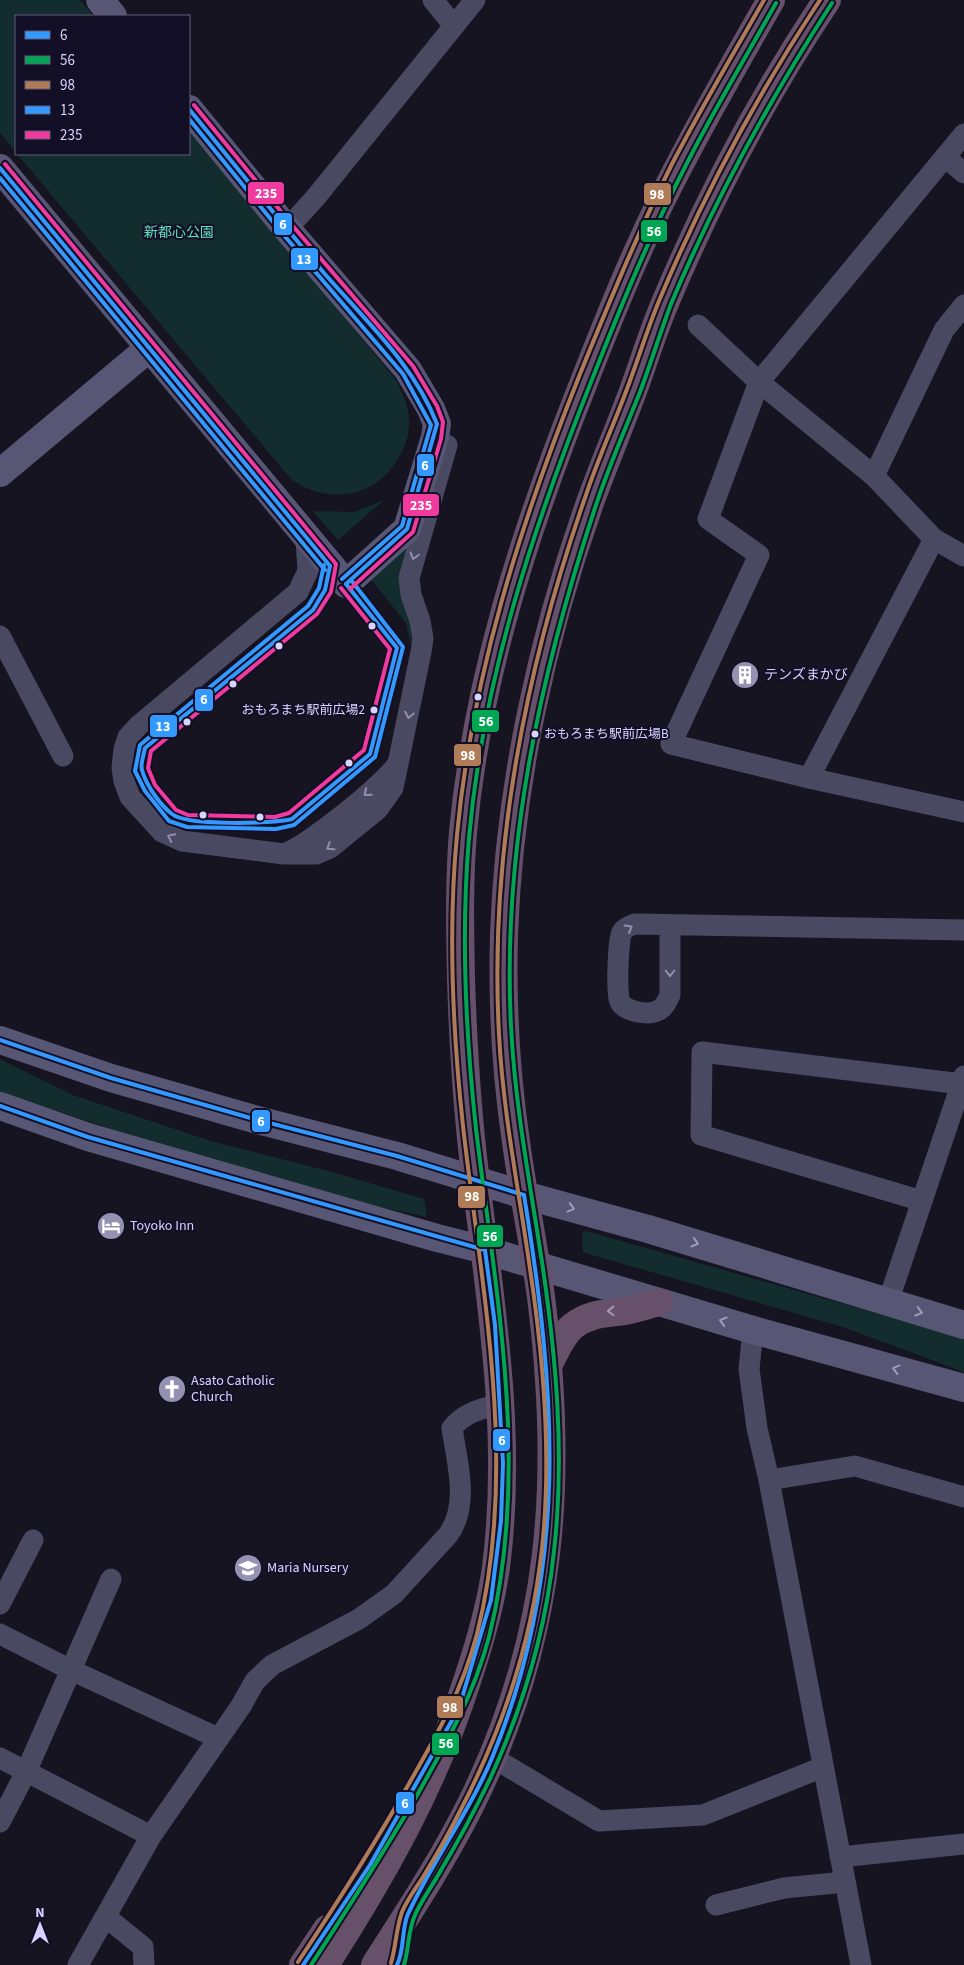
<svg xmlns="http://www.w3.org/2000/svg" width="964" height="1965" font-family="'Source Sans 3','Noto Sans JP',sans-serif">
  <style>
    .green { fill: #132c2d }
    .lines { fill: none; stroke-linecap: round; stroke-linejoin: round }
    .street { stroke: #4a4962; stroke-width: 21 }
    .secondary { stroke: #575674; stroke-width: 28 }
    .highway { stroke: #67516a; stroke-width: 28 }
    .bus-1-casing { stroke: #130f26; stroke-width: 8 }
    .bus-2-casing { stroke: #130f26; stroke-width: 8 }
    .bus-3-casing { stroke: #130f26; stroke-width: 8 }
    .bus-4-casing { stroke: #130f26; stroke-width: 8 }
    .bus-5-casing { stroke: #130f26; stroke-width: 8 }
    .bus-1 { stroke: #39f; stroke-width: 4 }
    .bus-2 { stroke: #00a651; stroke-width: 4 }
    .bus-3 { stroke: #b07c57; stroke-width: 4 }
    .bus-4 { stroke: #39f; stroke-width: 4 }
    .bus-5 { stroke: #f13a9d; stroke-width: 4 }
    .oneway { stroke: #928eb0 }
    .oneway2 { stroke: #9e9bc0 }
    .oneway3 { stroke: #a699bc }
    .bus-dot { fill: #d9d4ff; stroke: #130f26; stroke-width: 2 }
    .labels { text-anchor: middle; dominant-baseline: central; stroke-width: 4; stroke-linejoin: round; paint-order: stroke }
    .bus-label { font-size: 13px; fill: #d9d4ff; stroke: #130f26; text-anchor: end }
    .park-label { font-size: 14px; fill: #5fe0c0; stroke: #130f26 }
    .poi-label { font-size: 14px; fill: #d9d4ff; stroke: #130f26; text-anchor: start }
    .line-badge { stroke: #130f26; stroke-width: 2 }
    .badge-label { font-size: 14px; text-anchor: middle; font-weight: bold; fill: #fff }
  </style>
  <rect width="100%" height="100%" fill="#161421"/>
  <g class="green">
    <polygon points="0,0 80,0 94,16 16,16 16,152 0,133"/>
    <path d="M189 130 396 380C401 391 407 401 408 413 411 428 407 444 399 457 376 499 328 505 291 479L17 154H189Z"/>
    <polygon points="384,500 338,540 313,511 354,512"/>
    <polygon points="408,544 415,643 410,642 406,623 370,578"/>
    <polygon points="0,1059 73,1095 211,1141 332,1172 424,1199 427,1217 375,1206 139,1138 3,1093 0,1092"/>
    <polygon points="586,1231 964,1338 964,1372 843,1327 592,1255 583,1252 582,1232"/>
  </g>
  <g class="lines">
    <g class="street">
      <polyline points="433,0 454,26"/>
      <polyline points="964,134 759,382 708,519 759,555 671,744 809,778 964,812"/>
      <polyline points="945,157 964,173"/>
      <polyline points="287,229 316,197 475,0"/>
      <polyline points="698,325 759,382 874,476 934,539 809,778"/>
      <polyline points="874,476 944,330 964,305"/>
      <polyline points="306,539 308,571 298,592 138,726 128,737 124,749 122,768 124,781 130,797 162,832 182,841 284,854 316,854 330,848 378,809 393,788 421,652 423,638 420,621 411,595 409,578 447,445"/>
      <polyline points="934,539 964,556"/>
      <polyline points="0,636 63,756"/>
      <path d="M286 853C307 846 387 782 398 763"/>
      <path d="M670 925V995C667 1001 665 1007 659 1010 649 1016 626 1012 620 1002 616 994 618 939 622 932 625 927 630 926 635 924L964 930"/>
      <polyline points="922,1201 701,1135 702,1052 962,1084"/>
      <polyline points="888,1302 964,1076"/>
      <polyline points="753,1330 749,1369 757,1428 769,1480 861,1965"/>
      <polyline points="769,1480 855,1466 964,1497"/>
      <polyline points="0,1604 33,1540"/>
      <polyline points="0,1634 71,1670 218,1738"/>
      <polyline points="492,1757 599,1821 703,1815 823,1767"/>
      <polyline points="0,1758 151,1836"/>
      <polyline points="0,1822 26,1772 111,1579"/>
      <polyline points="840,1857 964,1844"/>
      <polyline points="716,1905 784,1888 845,1882"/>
      <polyline points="106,1917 143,1947 144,1965"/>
      <path d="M78 1965 151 1836 241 1706 255 1681 272 1665 359 1619 394 1594 448 1535C470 1505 457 1462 452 1428 465 1412 481 1409 500 1404"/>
    </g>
    <g class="secondary">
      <polyline points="100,0 113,16"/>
      <polyline points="0,168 346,584 407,529 435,437 437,424 431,409 408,370 287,229 189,109"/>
      <polyline points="0,473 148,349"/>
      <polyline points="0,1040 111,1078 254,1119 397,1156 524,1195 648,1229 964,1325"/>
      <polyline points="0,1106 88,1137 437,1238 485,1250 753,1330 964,1388"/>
    </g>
    <g class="highway">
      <path d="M548 1366C555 1353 561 1336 573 1326 590 1313 605 1314 625 1311 636 1309 648 1305 659 1302"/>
      <polyline points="303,1965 327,1929"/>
      <path d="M325 1965C385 1871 434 1785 468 1678 480 1642 491 1605 496 1567 513 1436 491 1305 475 1174 467 1109 463 1043 461 978 460 929 459 880 463 832 477 680 524 534 580 392 610 315 641 237 680 164 709 108 740 54 771 0"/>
      <path d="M375 1965C409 1912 443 1860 471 1804 554 1636 564 1480 541 1297 534 1245 523 1194 516 1142 506 1074 502 1003 504 935 509 787 542 636 592 497 605 462 620 426 633 391 644 361 653 331 665 303 709 198 764 94 827 0"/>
    </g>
    <defs>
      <g id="bus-1">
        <path d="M189 109C234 164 278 219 324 273 365 320 414 365 437 424L407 529 346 584"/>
        <polyline points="0,168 330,566"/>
        <path d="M330 566 325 590 313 610 145 748C144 754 140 764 142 770 146 785 160 805 172 814 186 826 272 824 292 819L370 754 397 648 346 584"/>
        <polyline points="0,1040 111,1078 254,1119 397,1156 524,1195"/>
        <polyline points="0,1106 88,1137 485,1250"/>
        <polyline points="303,1965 370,1865 459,1708 491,1600 501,1521 503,1463 495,1325 485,1250"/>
        <path d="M397 1965C405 1949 401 1930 408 1914 433 1860 469 1813 492 1758 570 1569 556 1392 524 1195"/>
      </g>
      <g id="bus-2">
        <path d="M311 1965C347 1910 382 1855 416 1797 446 1744 473 1697 489 1637 531 1471 496 1296 476 1129 466 1037 461 931 469 838 483 678 534 525 593 377 621 306 650 235 685 167 713 111 746 57 776 3"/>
        <path d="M404 1965C409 1949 408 1930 415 1915 422 1899 433 1885 441 1870 459 1840 475 1810 490 1779 523 1707 546 1629 554 1551 565 1455 556 1356 542 1262 530 1183 515 1106 511 1026 502 850 540 674 595 508 608 468 625 430 640 392 651 363 660 333 671 304 715 199 770 99 832 3"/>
      </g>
      <g id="bus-3">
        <path d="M298 1962C335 1906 370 1852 403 1794 434 1740 461 1695 477 1634 519 1468 482 1293 463 1126 453 1034 448 928 457 835 472 675 521 522 580 374 609 303 638 232 672 164 701 108 733 54 764 0"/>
        <path d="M391 1963C396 1946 396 1929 402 1912 407 1900 416 1888 423 1877 436 1856 448 1835 459 1813 502 1731 532 1641 542 1548 552 1456 544 1361 530 1269 519 1191 503 1113 499 1034 489 852 526 666 586 495 598 459 614 424 627 389 638 360 647 330 659 301 703 196 757 95 820 0"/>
      </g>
      <g id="bus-4">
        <polyline points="189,119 282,233 403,374 431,425 402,526 342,579"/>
        <polyline points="0,178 325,570"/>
        <polyline points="324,565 319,588 308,606 140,745 135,771 145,791 169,821 187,827 276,829 294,825 375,757 403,647 351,580"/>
      </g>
      <g id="bus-5">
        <polyline points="194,105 292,225 413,366 437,406 443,422 441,439 413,532 350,589"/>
        <polyline points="5,164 336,564 331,592 317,614 151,751 148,768 155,785 176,810 188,815 275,817 289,813 364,750 390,649 341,588"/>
      </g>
    </defs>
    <use href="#bus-1" class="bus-1-casing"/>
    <use href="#bus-2" class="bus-2-casing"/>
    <use href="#bus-3" class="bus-3-casing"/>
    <use href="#bus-4" class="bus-4-casing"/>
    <use href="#bus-5" class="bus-5-casing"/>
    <use href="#bus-1" class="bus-1"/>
    <use href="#bus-2" class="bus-2"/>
    <use href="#bus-3" class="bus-3"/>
    <use href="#bus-4" class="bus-4"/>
    <use href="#bus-5" class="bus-5"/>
  </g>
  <defs><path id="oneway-chevron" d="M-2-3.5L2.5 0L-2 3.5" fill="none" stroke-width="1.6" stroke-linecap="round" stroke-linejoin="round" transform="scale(1.25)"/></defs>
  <g class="oneway">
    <use href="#oneway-chevron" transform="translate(414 556) rotate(106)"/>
    <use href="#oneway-chevron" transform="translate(409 715) rotate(101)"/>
    <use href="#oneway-chevron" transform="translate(367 793) rotate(140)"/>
    <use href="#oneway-chevron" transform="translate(171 837) rotate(-154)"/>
    <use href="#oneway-chevron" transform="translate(330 847) rotate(147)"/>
    <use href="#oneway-chevron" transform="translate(629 928) rotate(-30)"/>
    <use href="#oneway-chevron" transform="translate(670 973) rotate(90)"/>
  </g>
  <g class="oneway2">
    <use href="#oneway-chevron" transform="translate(571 1208) rotate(15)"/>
    <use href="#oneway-chevron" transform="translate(695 1243) rotate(17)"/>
    <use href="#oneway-chevron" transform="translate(919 1312) rotate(16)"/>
    <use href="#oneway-chevron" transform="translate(723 1321) rotate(-163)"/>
    <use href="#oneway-chevron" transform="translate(896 1369) rotate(-165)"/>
  </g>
  <use class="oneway3" href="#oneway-chevron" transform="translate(611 1311) rotate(178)"/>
  <defs>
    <symbol id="building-disc" viewBox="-11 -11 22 22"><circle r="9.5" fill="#9591b1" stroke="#130f26"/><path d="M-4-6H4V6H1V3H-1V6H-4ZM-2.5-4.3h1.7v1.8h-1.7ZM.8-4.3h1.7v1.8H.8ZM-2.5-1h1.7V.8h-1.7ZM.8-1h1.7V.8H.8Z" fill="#fff"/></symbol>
    <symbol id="hotel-disc" viewBox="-11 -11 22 22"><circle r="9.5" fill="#9591b1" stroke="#130f26"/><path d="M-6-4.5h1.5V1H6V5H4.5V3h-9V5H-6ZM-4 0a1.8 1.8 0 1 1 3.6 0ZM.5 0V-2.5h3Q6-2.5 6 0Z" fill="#fff"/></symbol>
    <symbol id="church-disc" viewBox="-11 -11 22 22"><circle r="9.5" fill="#9591b1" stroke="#130f26"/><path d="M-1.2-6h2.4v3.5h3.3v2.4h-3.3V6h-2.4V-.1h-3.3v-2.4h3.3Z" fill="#fff"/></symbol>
    <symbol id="school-disc" viewBox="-11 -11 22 22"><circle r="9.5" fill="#9591b1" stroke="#130f26"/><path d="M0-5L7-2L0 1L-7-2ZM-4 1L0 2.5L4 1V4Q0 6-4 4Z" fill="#fff"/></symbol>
  </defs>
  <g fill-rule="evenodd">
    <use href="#building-disc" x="729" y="659" width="32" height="32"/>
    <use href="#hotel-disc" x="95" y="1210" width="32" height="32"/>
    <use href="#church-disc" x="156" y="1373" width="32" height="32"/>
    <use href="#school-disc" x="232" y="1552" width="32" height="32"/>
  </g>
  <g class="bus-dot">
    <circle cx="372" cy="626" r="4.5"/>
    <circle cx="279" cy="646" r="4.5"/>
    <circle cx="233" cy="684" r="4.5"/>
    <circle cx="478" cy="697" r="4.5"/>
    <circle cx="374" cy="710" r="4.5"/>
    <circle cx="187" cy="722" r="4.5"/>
    <circle cx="535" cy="734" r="4.5"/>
    <circle cx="349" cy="763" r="4.5"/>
    <circle cx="203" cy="815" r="4.5"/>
    <circle cx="260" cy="817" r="4.5"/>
  </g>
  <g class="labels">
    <g class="bus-label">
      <text x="365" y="710">おもろまち駅前広場2</text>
      <text x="544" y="734" text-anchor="start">おもろまち駅前広場B</text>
    </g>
    <g class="park-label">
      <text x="179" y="233">新都心公園</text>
    </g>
    <g class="poi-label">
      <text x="764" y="675">テンズまかび</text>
      <text x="130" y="1226">Toyoko Inn</text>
      <text x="191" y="1381">Asato Catholic<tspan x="191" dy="16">Church</tspan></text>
      <text x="267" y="1568">Maria Nursery</text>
    </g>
  </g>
  <g class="line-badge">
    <rect x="247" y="181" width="38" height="24" rx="5" fill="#f13a9d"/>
    <rect x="643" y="182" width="29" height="24" rx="5" fill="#b07c57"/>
    <rect x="273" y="212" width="20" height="24" rx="5" fill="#39f"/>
    <rect x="640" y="219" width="28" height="24" rx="5" fill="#00a651"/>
    <rect x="290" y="247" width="29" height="24" rx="5" fill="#39f"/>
    <rect x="416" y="453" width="19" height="24" rx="5" fill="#39f"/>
    <rect x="402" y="493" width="38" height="24" rx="5" fill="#f13a9d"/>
    <rect x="194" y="688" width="20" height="24" rx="5" fill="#39f"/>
    <rect x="471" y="709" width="29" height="24" rx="5" fill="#00a651"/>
    <rect x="149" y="714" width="29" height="24" rx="5" fill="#39f"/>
    <rect x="453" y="743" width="29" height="24" rx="5" fill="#b07c57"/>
    <rect x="251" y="1109" width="20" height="24" rx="5" fill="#39f"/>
    <rect x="457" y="1185" width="29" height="24" rx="5" fill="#b07c57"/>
    <rect x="476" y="1224" width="28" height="24" rx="5" fill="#00a651"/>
    <rect x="492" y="1428" width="19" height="24" rx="5" fill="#39f"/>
    <rect x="436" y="1695" width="28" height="24" rx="5" fill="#b07c57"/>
    <rect x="431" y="1732" width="29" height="24" rx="5" fill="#00a651"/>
    <rect x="395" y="1791" width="20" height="24" rx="5" fill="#39f"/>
  </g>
  <g class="badge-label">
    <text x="266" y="198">235</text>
    <text x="657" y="199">98</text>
    <text x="283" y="229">6</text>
    <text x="654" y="236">56</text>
    <text x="304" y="264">13</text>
    <text x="425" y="470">6</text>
    <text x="421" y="510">235</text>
    <text x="204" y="704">6</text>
    <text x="486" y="726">56</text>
    <text x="163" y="731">13</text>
    <text x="468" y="760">98</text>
    <text x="261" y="1126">6</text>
    <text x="472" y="1201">98</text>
    <text x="490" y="1241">56</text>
    <text x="502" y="1445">6</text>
    <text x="450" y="1712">98</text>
    <text x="446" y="1748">56</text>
    <text x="405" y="1808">6</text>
  </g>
  <rect x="15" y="15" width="175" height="140" fill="#130f26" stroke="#625e7d"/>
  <rect x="25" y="31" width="25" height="8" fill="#3399ff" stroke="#625e7d"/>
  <text x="60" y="40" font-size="15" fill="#d9d4ff">6</text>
  <rect x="25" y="56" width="25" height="8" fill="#00a651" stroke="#625e7d"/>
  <text x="60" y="65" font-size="15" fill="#d9d4ff">56</text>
  <rect x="25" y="81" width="25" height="8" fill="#b07c57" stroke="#625e7d"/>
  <text x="60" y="90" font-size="15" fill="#d9d4ff">98</text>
  <rect x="25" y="106" width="25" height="8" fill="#3399ff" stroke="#625e7d"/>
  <text x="60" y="115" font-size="15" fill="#d9d4ff">13</text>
  <rect x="25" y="131" width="25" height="8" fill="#f13a9d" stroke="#625e7d"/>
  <text x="60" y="140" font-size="15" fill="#d9d4ff">235</text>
  <g transform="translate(40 1925)" stroke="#130f26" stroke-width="4" paint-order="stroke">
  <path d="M0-4L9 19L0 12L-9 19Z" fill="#d9d4ff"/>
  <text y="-8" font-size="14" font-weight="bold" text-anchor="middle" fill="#d9d4ff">N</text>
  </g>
</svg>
